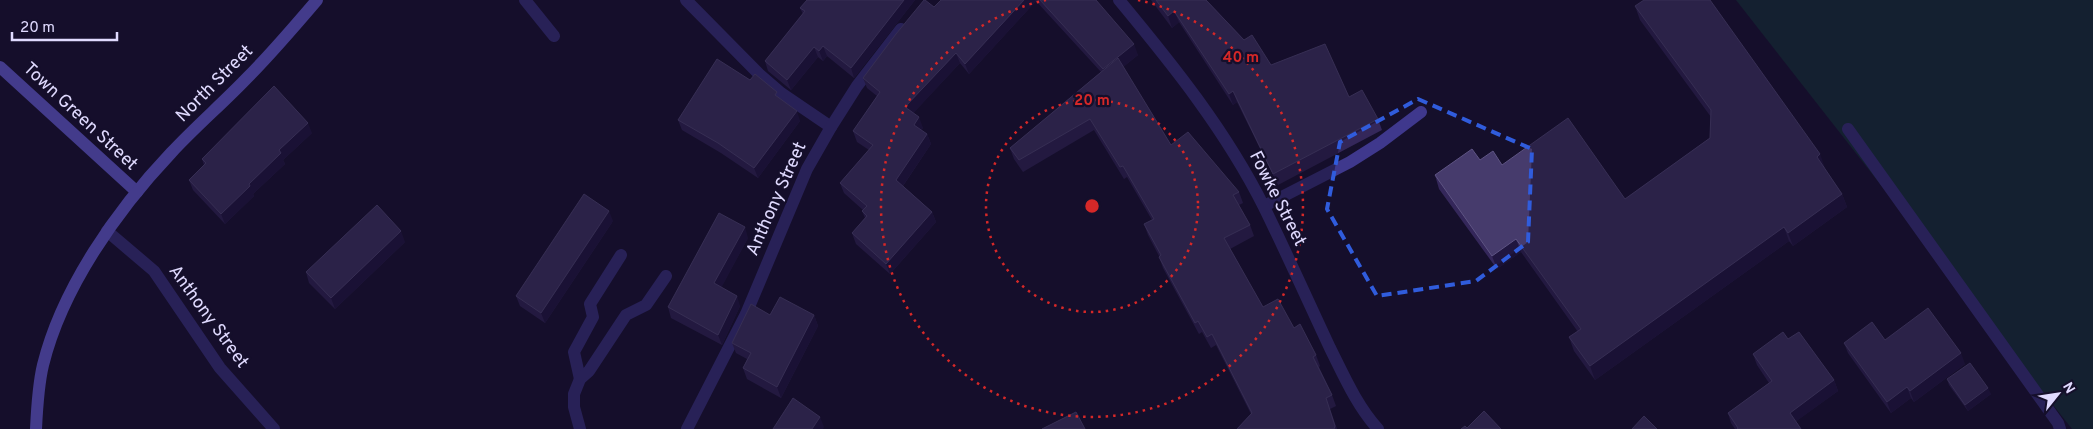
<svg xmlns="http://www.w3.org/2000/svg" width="2093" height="429" font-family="Overpass,sans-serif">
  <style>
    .green { fill: #123636 }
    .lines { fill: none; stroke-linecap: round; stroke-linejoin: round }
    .lane { stroke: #3f388d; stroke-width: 12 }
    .street { stroke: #3f388d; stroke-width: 12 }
    .secondary { stroke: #7a71ff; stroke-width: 12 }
    .wall { fill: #34275a }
    .shaded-wall { fill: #201640 }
    .building { fill: #463b6c; stroke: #5e5483 }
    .marked { fill: none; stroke: #305cdc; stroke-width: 4; stroke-dasharray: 10 6; stroke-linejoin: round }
    .ring { fill: none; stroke: #d62828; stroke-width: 2.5; stroke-dasharray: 2.5 5 }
    .labels { text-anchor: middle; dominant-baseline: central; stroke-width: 4.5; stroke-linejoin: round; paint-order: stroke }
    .street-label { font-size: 18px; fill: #e0daff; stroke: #150f2b }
    .centre { fill: #d62828; stroke: #150f2b; stroke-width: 2.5 }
    .ring-label { font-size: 15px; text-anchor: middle; font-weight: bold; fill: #d62828; stroke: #150f2b; stroke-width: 4.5; stroke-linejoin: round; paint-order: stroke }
  </style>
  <rect width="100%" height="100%" fill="#150f2b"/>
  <polygon class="green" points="1736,0 2093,0 2093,429 2072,429"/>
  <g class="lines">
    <g class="lane">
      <polyline points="525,0 554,36"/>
      <polyline points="686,0 759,74 781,93 831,127"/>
      <polyline points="1848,129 2058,423 2060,429"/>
      <polyline points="1264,206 1350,162 1380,143 1421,112"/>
      <polyline points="580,379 574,352 593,317 590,304 621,255"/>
      <polyline points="580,429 574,407 574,394 580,379 589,371 626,315 646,305 666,276"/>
    </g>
    <g class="street">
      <path d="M1119 0C1173 65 1226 131 1264 207 1287 254 1308 301 1330 348 1344 376 1357 406 1378 429"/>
      <polyline points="107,231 154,271 220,368 274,429"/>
      <polyline points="687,429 746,314 807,169 831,127 857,86 901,29"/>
    </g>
    <g class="secondary">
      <polyline points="0,67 137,192"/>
      <path d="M36 429C37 408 38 386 43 365 62 288 117 210 171 153 195 127 222 104 246 79 271 54 294 27 317 0"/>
    </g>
  </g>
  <g class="wall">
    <polygon points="915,0 854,78 827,56 823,61 818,57 791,90 768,71 765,61 803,14 800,8"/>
    <polygon points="941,0 1096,0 1138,55 1123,67 1171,145 1239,192 1243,203 1239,205 1250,225 1254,236 1230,249 1263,307 1294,328 1316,355 1320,366 1319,367 1332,395 1336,406 1330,409 1337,429 1237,429 1251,414 1216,345 1211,348 1202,332 1199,334 1163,268 1159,257 1159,256 1148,235 1144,224 1152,220 1127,177 1124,179 1094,130 1023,172 1014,159 1010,148 1101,72 1036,1 969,74 960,63 913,113 923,128 921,130 927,134 931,144 903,186 932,212 936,222 890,274 856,244 852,233 865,218 862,211 863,210 844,193 840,183 869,150 857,142 853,131 877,96 867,88 863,78"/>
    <polygon points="1151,0 1206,0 1244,40 1271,65 1349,97 1378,119 1382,130 1278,185 1237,102 1233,105 1179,22 1172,28"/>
    <polygon points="1635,6 1825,168 1824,168 1842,194 1847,207 1793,246 1789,241 1595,380 1574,351 1569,337 1578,332 1521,252 1497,269 1439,189 1435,175 1480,160 1502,165 1625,199 1710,138 1711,117 1640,20"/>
    <polygon points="779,98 800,121 758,178 721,153 682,130 678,120"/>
    <polygon points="312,133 283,160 285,164 253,194 254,196 225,224 193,190 189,180 204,165 202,159"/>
    <polygon points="613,221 545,323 520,306 516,296"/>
    <polygon points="748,238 721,287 740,306 722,345 671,318 668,307"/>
    <polygon points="405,242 335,309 309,283 306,272"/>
    <polygon points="814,315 818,326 781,398 747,379 743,368 747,359 736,353 732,343"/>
    <polygon points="1788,339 1834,380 1838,391 1796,421 1801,429 1735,429 1731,423 1728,413 1769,383 1757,365 1753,354"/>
    <polygon points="1885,340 1965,364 1914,402 1911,398 1891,413 1848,353 1844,343"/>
    <polygon points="1947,379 1991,394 1968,411 1949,385"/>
  </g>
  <g class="shaded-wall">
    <polygon points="904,0 915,0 854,78 851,68"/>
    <polygon points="1024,0 1035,0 1036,1 969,74 965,64"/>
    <polygon points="1174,11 1179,22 1172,28 1168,16"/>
    <polygon points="1134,44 1138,55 1107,80 1103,69"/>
    <polygon points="823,46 827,56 823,61 819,51"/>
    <polygon points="814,47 818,57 791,90 787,80"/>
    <polygon points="956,53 960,63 909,118 905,107"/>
    <polygon points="1233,91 1237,102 1233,105 1229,94"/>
    <polygon points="797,111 800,121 758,178 754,168"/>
    <polygon points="919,117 923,128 917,136 914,125"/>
    <polygon points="308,123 312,133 283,160 285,164 253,194 254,196 225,224 221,214 279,150"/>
    <polygon points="927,134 931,144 900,190 896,180"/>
    <polygon points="1820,154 1825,168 1821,171 1817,157"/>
    <polygon points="1842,194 1847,207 1793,246 1788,233"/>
    <polygon points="609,211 613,221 545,323 541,313"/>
    <polygon points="932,212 936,222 890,274 886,264"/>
    <polygon points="745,227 748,238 718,294 714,283"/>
    <polygon points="1784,227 1789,241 1595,380 1590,366"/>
    <polygon points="401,231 405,242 335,309 331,298"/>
    <polygon points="1516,239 1521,252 1497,269 1492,256"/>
    <polygon points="737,296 740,306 722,345 718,335"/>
    <polygon points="814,315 818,326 781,398 777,387"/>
    <polygon points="1961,353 1965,364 1914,402 1910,391"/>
    <polygon points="1834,380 1838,391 1794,423 1790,413"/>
    <polygon points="1907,387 1911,398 1891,413 1887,402"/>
    <polygon points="1988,388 1991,394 1968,411 1965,405"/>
    <polygon points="820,417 824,427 823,429 812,429"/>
  </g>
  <g class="building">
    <polygon points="807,0 904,0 851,68 823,46 819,51 814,47 787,80 765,61 805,11 800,8"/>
    <polygon points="924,0 925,0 934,7 941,0 1024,0 965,64 956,53 905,107 919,117 914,125 927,134 896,180 932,212 886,264 852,233 867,216 862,211 867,206 840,183 873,145 853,131 880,92 863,78 896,34"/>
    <polygon points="1040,0 1096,0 1134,44 1103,69"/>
    <polygon points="1156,0 1206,0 1244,40 1252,35 1271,65 1325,44 1349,97 1362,90 1378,119 1273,174 1233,91 1229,94 1174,11 1168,16"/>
    <polygon points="1644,0 1710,0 1820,154 1817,157 1842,194 1788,233 1784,227 1590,366 1569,337 1581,329 1516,239 1492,256 1435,175 1472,149 1480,160 1493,151 1502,165 1568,118 1625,199 1710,138 1711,110 1635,6"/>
    <polygon points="1118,58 1171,145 1188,132 1239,192 1233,195 1250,225 1224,238 1263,307 1278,299 1294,328 1300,324 1316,355 1313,357 1332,395 1326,398 1335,426 1334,429 1237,429 1252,413 1212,334 1207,337 1198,321 1195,323 1159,257 1161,255 1144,224 1154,219 1123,166 1120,167 1090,119 1019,160 1010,148"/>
    <polygon points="717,59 750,80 755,74 777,92 775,95 797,111 754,168 718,143 678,120"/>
    <polygon points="274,86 308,123 279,150 281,153 249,184 250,186 221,214 189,180 206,163 202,159"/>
    <polygon points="584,194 609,211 541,313 516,296"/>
    <polygon points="377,205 401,231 331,298 306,272"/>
    <polygon points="719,213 745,227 714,283 737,296 718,335 668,307"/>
    <polygon points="780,297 814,315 777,387 743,368 751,353 732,343 751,304 770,315"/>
    <polygon points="1928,308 1961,353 1910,391 1907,387 1887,402 1844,343 1872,322 1885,340"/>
    <polygon points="1783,332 1788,339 1799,332 1834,380 1790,413 1801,429 1737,429 1738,428 1728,413 1772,381 1753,354"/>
    <polygon points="1970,363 1988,388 1965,405 1947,379"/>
    <polygon points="793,398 820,417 812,429 773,429"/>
    <polygon points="1484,411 1501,429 1461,429 1465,426 1467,428"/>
    <polygon points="1076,412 1085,429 1042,429"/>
    <polygon points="1644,416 1657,429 1632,429"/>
  </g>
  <path d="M0 0H2093V429H0ZM1418 99 1532 149 1528 242 1476 281 1377 296 1327 209 1340 142Z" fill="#150f2b" fill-opacity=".55" fill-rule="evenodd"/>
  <path class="marked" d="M1418 99 1532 149 1528 242 1476 281 1377 296 1327 209 1340 142Z"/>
  <g class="ring">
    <circle cx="1092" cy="206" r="106"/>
    <path d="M1138 0A211 211 0 1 1 1046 0"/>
  </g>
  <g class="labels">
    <g class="street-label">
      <text transform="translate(215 84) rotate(-45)">North Street</text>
      <text transform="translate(80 117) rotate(43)">Town Green Street</text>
      <text transform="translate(777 199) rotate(-66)">Anthony Street</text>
      <text transform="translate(1277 199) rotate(63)">Fowke Street</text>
      <text transform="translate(208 317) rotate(54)">Anthony Street</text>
    </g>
  </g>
  <circle cx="1092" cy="206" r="8" class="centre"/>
  <g class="ring-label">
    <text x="1241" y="62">40 m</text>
    <text x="1092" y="105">20 m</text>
  </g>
  <g transform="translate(2058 394) rotate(60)" stroke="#150f2b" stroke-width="4" paint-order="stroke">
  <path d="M0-4L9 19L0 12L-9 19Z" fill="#e0daff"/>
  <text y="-8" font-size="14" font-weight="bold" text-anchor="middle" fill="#e0daff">N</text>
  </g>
  <path d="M12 32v8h105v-8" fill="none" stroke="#e0daff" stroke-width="2.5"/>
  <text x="20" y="32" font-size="15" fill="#e0daff" stroke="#150f2b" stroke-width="4" paint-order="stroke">20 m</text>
</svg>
